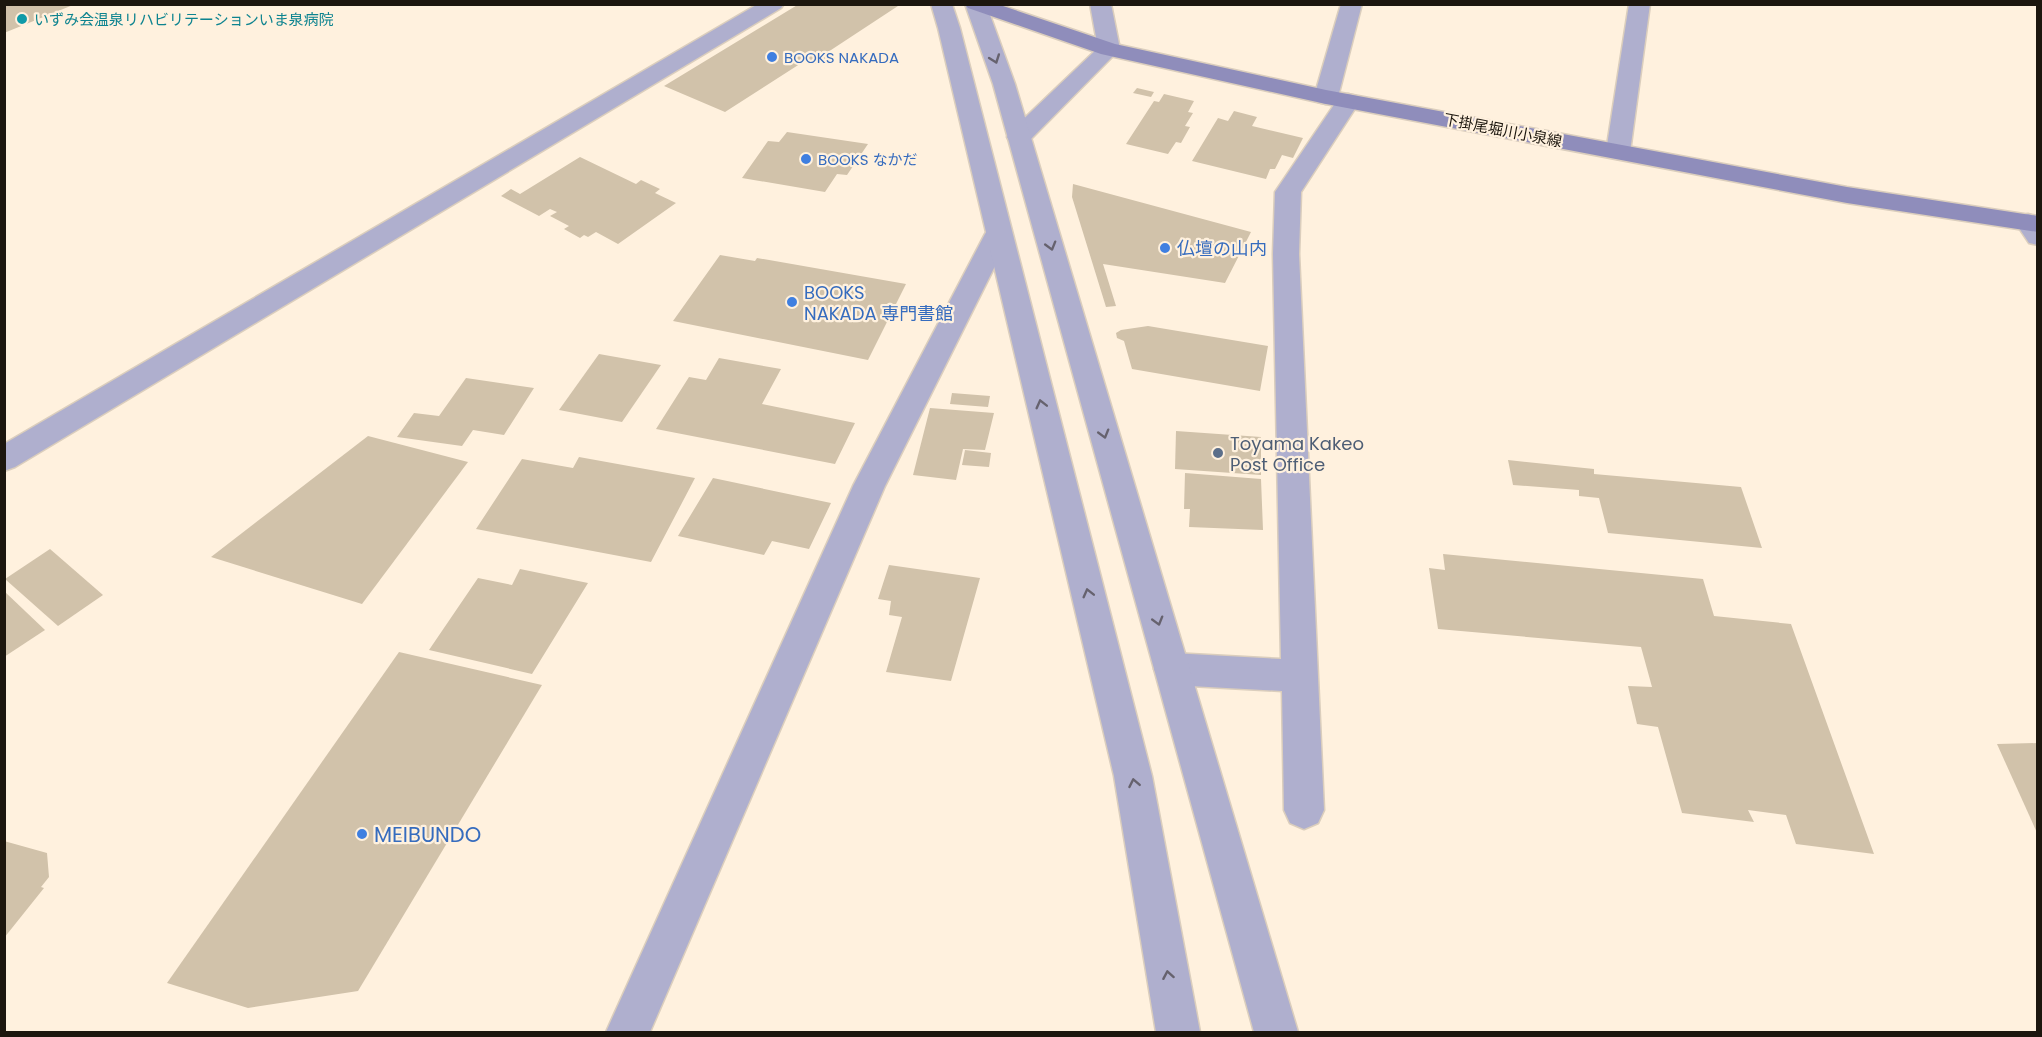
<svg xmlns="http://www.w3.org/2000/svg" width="2042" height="1037" font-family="Poppins,'Noto Sans JP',sans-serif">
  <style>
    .building { fill: #d1c2aa }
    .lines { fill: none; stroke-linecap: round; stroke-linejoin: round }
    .minor-casing { stroke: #dbcebd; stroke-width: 3 }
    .tertiary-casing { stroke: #dbcebd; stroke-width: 3 }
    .secondary-casing { stroke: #dbcebd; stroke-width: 3 }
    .minor { fill: #afafce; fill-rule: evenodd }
    .tertiary { fill: #afafce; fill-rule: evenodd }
    .secondary { fill: #8f8dbb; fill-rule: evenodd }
    .oneway { stroke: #66626e }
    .culture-dot { fill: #0f9aa8; stroke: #fff1de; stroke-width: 2 }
    .shop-dot { fill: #3f7fe0; stroke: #fff1de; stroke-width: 2 }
    .service-dot { fill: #5c6f8a; stroke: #fff1de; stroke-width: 2 }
    .labels { text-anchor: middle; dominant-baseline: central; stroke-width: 4.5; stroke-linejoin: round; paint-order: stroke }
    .far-culture-label { font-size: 15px; fill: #0d838f; stroke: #fff1de; text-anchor: start }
    .far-shop-label { font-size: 15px; fill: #366cbe; stroke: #fff1de; text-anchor: start }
    .far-street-label { font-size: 15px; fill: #1c160e; stroke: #fff1de }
    .shop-label { font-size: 18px; fill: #366cbe; stroke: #fff1de; text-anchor: start }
    .service-label { font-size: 18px; fill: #4e5e75; stroke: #fff1de; text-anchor: start }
    .near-shop-label { font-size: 21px; fill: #366cbe; stroke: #fff1de; text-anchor: start }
  </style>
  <rect width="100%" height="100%" fill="#fff1de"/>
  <g class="building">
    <polygon points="4,4 73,4 73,5 4,33"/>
    <polygon points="799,4 901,4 828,52 835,54 819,65 806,60 725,112 664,86"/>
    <polygon points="1137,88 1154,92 1151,97 1133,93"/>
    <polygon points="1164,94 1194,101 1188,112 1193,113 1185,126 1190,127 1181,143 1176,142 1168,154 1126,144 1154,101 1159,102"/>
    <polygon points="1234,111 1257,117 1252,126 1303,138 1293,158 1282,155 1275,169 1270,169 1266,179 1192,161 1218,118 1228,121"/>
    <polygon points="787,132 868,144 847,175 837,174 825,192 742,178 768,141 779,142"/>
    <polygon points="580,157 636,184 641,180 660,189 655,193 676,203 618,244 596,232 588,237 584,235 580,238 564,229 569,226 550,216 557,212 550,209 539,216 501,196 511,189 520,194"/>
    <polygon points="1073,184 1251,232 1225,283 1103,264 1116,306 1106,307 1072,197"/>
    <polygon points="720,255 755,261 757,258 906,284 868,360 673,321"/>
    <polygon points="1148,326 1268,346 1260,391 1132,369 1124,341 1117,338 1116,333 1121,330"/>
    <polygon points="599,354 661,365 622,422 559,410"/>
    <polygon points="719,358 781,369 762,404 855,423 835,464 656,429 689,377 706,380"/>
    <polygon points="466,378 534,388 504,435 473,430 462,446 397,437 414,413 439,416"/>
    <polygon points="952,393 990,396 988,407 950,404"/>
    <polygon points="930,408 994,413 985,450 963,449 956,480 913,475"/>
    <polygon points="1176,431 1261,437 1261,475 1175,469"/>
    <polygon points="368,436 468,462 362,604 211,557"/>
    <polygon points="965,450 991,453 989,467 962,465"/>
    <polygon points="579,457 695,478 651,562 476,529 522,459 573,468"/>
    <polygon points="1508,460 1594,469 1594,474 1741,487 1762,548 1608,533 1599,498 1579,496 1579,490 1513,485"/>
    <polygon points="1185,473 1261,479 1263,530 1189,527 1190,509 1184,509"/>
    <polygon points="713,478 831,503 809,549 772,541 764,555 678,536"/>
    <polygon points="50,549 103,595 58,626 5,579"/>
    <polygon points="1443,554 1703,579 1714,616 1791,624 1874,854 1796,844 1786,815 1748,810 1754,822 1682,813 1658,727 1637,724 1628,686 1652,687 1641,647 1438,629 1429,568 1445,570"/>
    <polygon points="889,565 980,578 951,681 886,672 902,617 889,615 891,601 878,599"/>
    <polygon points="520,569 588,583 532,674 429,650 478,578 512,585"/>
    <polygon points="4,591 45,630 4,657"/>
    <polygon points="399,652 542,685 358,991 248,1008 167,983"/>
    <polygon points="2038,743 2038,835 1997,744"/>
    <polygon points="4,841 47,853 49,877 41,887 44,888 4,938"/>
  </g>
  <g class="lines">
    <defs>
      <g id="minor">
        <polygon points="758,4 784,4 781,8 15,467 4,471 4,444"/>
        <polygon points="1090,4 1111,4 1120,49 1028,142 1019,144 1010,142 1007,137 1010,132 1098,48"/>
        <polygon points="1341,4 1362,4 1338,97 1334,102 1326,104 1318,102 1314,97"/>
        <polygon points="1629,4 1650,4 1630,152 1627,157 1618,159 1609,157 1606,152"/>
        <polygon points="1348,94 1356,96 1360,101 1301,192 1299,254 1324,810 1318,823 1304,829 1290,823 1284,810 1282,691 1172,685 1159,680 1154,669 1159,658 1172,653 1281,659 1273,254 1275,192 1340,96"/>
        <polygon points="2028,214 2038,217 2038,245 2029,243 2015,222 2019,216"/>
        <polygon points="998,226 1007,228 1011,234 885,486 650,1032 606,1032 853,486 985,234 989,228"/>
      </g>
      <g id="tertiary">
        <polygon points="931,4 952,4 960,28 1152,776 1200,1032 1156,1032 1114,776 938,28"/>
        <polygon points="965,4 986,4 1015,84 1298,1032 1254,1032 993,84"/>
      </g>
      <polygon id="secondary" points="965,4 997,4 1115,44 1326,90 1847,187 2038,216 2038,232 1847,203 1326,104 1101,54 968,8"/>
    </defs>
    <use href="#minor" class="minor-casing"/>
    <use href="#tertiary" class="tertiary-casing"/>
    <use href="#secondary" class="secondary-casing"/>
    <use href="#minor" class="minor"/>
    <use href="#tertiary" class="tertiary"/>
    <use href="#secondary" class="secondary"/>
  </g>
  <defs><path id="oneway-chevron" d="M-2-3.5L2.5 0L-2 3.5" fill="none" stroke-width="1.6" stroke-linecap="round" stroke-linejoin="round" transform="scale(1.5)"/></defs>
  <g class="oneway">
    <use href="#oneway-chevron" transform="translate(995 59) rotate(70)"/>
    <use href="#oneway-chevron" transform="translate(1051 246) rotate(74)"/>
    <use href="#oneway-chevron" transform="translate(1041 404) rotate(-104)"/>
    <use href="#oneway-chevron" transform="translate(1104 434) rotate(74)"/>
    <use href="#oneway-chevron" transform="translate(1088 593) rotate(-104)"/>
    <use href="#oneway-chevron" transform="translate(1158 621) rotate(74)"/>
    <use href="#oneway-chevron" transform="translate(1134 783) rotate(-101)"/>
    <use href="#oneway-chevron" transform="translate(1168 975) rotate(-100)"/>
  </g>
  <circle class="culture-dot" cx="22" cy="19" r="6"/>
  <g class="shop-dot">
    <circle cx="772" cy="57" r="6"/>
    <circle cx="806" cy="159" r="6"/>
    <circle cx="1165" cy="248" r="6"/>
    <circle cx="792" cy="302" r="6"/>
    <circle cx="362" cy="834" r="6"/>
  </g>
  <circle class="service-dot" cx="1218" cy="453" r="6"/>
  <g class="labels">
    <g class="far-culture-label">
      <text x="34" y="19">いずみ会温泉リハビリテーションいま泉病院</text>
    </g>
    <g class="far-shop-label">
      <text x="784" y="57">BOOKS NAKADA</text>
      <text x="818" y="159">BOOKS なかだ</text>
    </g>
    <g class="far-street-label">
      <text transform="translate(1503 130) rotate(11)">下掛尾堀川小泉線</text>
    </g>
    <g class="shop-label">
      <text x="1177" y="248">仏壇の山内</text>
      <text x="804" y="292">BOOKS<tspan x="804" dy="21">NAKADA 専門書館</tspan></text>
    </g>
    <g class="service-label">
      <text x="1230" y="443">Toyama Kakeo<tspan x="1230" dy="21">Post Office</tspan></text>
    </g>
    <g class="near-shop-label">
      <text x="374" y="834">MEIBUNDO</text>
    </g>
  </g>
  <rect width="2042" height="1037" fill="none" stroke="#1c160e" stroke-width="12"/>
</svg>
